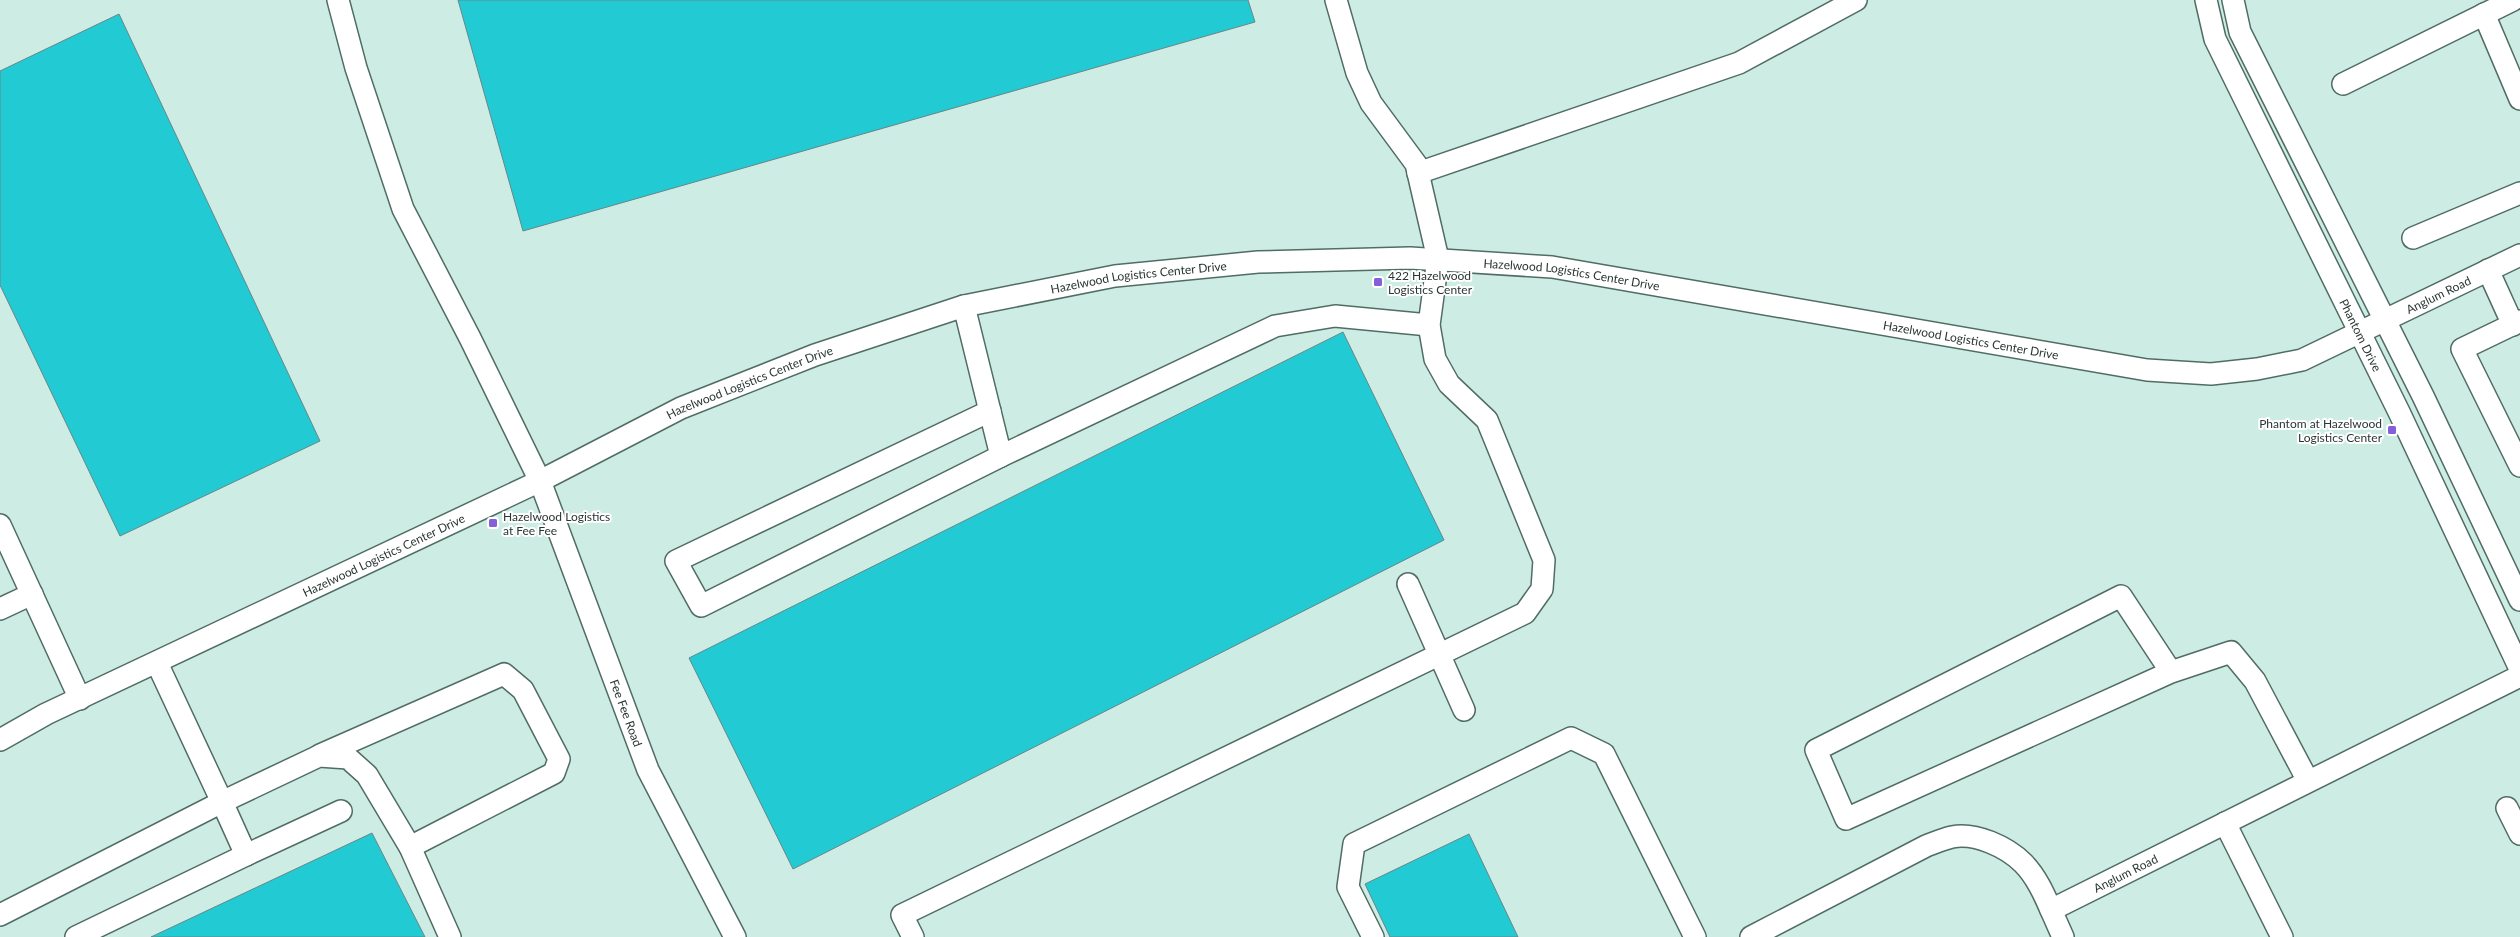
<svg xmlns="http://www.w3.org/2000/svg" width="2520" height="937" font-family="Lato,sans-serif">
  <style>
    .building { fill: #22cbd4; stroke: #678688 }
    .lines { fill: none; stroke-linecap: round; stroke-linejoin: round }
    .minor-casing { stroke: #506c65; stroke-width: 24 }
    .minor { stroke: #fff; stroke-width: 21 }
    .poi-dot { fill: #835fda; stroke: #fff; stroke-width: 2 }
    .labels { text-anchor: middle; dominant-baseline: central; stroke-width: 4; stroke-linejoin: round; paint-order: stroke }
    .street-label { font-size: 12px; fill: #2a3633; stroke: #fff }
    .poi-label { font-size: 12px; fill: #2a3633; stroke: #fff; text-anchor: start }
  </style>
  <rect width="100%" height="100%" fill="#cdede4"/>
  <g class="building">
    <polygon points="458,0 1248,0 1255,22 523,231"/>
    <polygon points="119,14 320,441 120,536 0,285 0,71"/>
    <polygon points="1343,332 1444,540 793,869 689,658"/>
    <polygon points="372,833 425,937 151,937"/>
    <polygon points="1469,834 1518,937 1390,937 1365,884"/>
  </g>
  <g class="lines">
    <defs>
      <g id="minor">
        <path id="s1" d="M338 0 356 68 403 209 470 338 540 481 648 770 735 937"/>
        <path id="s2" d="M2206 0 2215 39 2399 412 2520 669"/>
        <polyline points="2233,0 2240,32 2423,396 2520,600"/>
        <polyline points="2484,14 2520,99"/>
        <polyline points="2343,84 2513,0"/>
        <polyline points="1418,173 1739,63 1856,0"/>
        <polyline points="2413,238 2520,193"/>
        <polyline points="2488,270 2513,325"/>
        <polyline points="964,306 1001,456 1275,326 1335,316 1429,325"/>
        <polyline points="2520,321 2462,349 2520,466"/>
        <polyline points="990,411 676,561 701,606 1001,456"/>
        <polyline points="0,525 80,699"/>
        <polyline points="1408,584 1464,710"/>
        <polyline points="0,609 32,594"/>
        <polyline points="157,663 222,802 319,756 348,758 367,775 410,847 450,937"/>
        <polyline points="2171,672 2121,596 1816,750 1846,819 2171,672 2231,652 2255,681 2308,781"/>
        <path id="s3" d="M0 740 46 714 540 481 681 408 815 355 964 306 1115 276 1258 262 1410 258 1552 267 2147 370 2211 374 2257 369 2302 360 2520 255"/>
        <polyline points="320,755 504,674 523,690 559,759 554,773 410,847"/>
        <polyline points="2507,808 2520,834"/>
        <polyline points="2225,823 2282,937"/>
        <polyline points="246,855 341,811"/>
        <polyline points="2051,910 2063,937"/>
        <polyline points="0,915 222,802 246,855 76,937"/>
        <polyline points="913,937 902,915 1525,613 1542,589 1544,560 1487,420 1449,384 1435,359 1429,325 1438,259 1416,164 1371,103 1357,73 1336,0"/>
        <polyline points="1373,937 1348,887 1354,844 1571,738 1604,754 1695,937"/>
        <path id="s4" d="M1751 937 1926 846C1934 843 1943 839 1952 837 1975 832 2007 847 2023 863 2036 876 2044 894 2051 910L2520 676"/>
      </g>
    </defs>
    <use href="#minor" class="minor-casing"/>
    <use href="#minor" class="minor"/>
  </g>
  <g class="poi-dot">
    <rect x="1373" y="277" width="10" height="10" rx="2.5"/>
    <rect x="2387" y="425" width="10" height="10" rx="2.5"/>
    <rect x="488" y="518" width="10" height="10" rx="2.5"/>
  </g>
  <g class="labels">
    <g class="street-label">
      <text stroke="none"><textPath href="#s3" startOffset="1671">Hazelwood Logistics Center Drive</textPath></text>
      <text stroke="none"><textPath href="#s3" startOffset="1236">Hazelwood Logistics Center Drive</textPath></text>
      <text stroke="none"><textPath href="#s3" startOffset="2562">Anglum Road</textPath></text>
      <text stroke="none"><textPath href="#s2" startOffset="370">Phantom Drive</textPath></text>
      <text stroke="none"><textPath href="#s3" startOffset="2076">Hazelwood Logistics Center Drive</textPath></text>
      <text stroke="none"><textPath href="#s3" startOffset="831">Hazelwood Logistics Center Drive</textPath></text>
      <text stroke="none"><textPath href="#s3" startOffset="426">Hazelwood Logistics Center Drive</textPath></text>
      <text stroke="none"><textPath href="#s1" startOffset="771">Fee Fee Road</textPath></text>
      <text stroke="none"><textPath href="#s4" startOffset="441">Anglum Road</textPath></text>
    </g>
    <g class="poi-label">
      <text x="1388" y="275">422 Hazelwood<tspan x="1388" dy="14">Logistics Center</tspan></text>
      <text x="2382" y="423" text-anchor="end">Phantom at Hazelwood<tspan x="2382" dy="14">Logistics Center</tspan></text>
      <text x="503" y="516">Hazelwood Logistics<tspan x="503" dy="14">at Fee Fee</tspan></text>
    </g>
  </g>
</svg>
